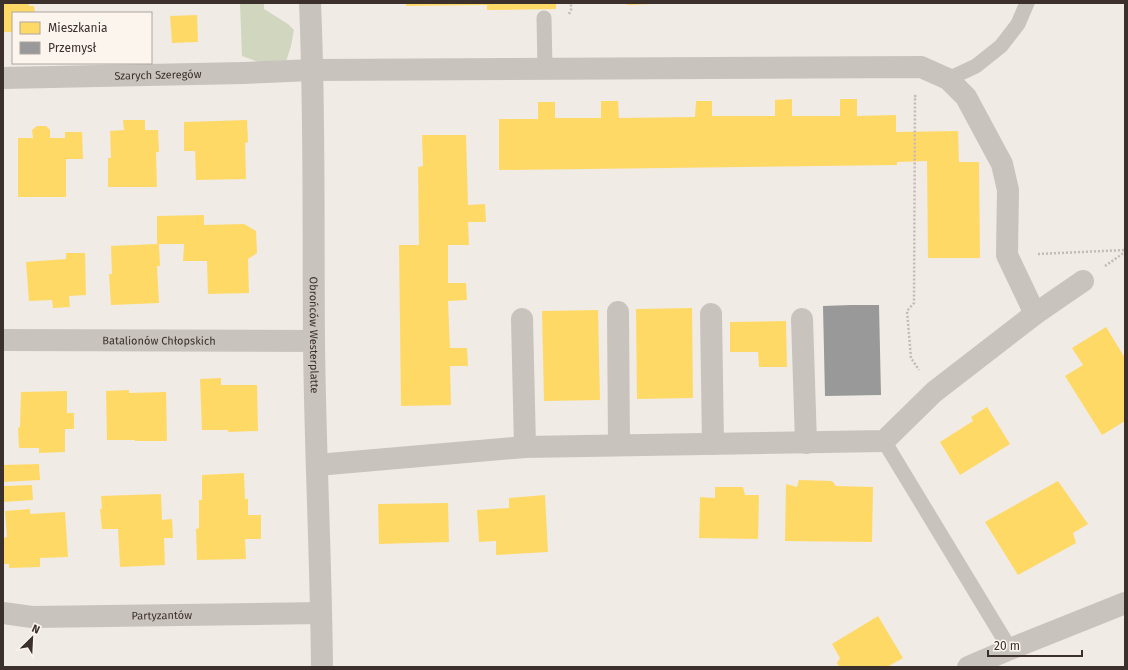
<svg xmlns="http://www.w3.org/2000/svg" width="1128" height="670" font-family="'Fira Sans',sans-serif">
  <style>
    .green { fill: #d1d6bf }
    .homes { fill: #ffd966 }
    .industry { fill: #999 }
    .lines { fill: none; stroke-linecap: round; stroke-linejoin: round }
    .path { stroke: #c2bbb6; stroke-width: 2.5; stroke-dasharray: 2 2; stroke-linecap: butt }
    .service { stroke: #c9c3be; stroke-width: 15 }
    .minor { stroke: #c9c3be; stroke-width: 22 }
    .labels { text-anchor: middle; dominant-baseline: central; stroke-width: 4; stroke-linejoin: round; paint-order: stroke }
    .street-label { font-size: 11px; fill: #3b302b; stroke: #fbf5ee }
  </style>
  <rect width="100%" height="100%" fill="#f0ebe5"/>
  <polygon class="green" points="240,3 264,3 264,9 288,24 294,30 291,46 283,71 242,56"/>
  <g class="homes">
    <polygon points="3,3 29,3 29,6 34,6 35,13 13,13 13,32 3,32"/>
    <polygon points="406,3 556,3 556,9 487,10 487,5 406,6"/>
    <polygon points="627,3 652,3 652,4 627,5"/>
    <polygon points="197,15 198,42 172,43 170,16"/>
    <polygon points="792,99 792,116 840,116 840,99 857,99 857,116 896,115 896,132 958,131 959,162 979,162 980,258 928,258 927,161 897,162 897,165 499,170 499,119 538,119 538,102 555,102 555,118 601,118 601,101 618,101 619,118 695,117 696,101 712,101 712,116 775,116 775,100"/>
    <polygon points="123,120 145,120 145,130 158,130 159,152 156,152 157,187 108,187 108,158 111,158 110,131 124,130"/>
    <polygon points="247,120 248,142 245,143 246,179 196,180 195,151 184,151 184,122"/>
    <polygon points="37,126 46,126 50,130 50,138 65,138 65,132 82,132 83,159 66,159 66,197 18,197 18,138 33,138 32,130"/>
    <polygon points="422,135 466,135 468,205 485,204 486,222 468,222 469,245 448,245 448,283 466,283 467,300 448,301 450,348 467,348 468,366 450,366 451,405 401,406 399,245 419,245 418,167 423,166"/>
    <polygon points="204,215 204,225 244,224 256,231 257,253 248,259 249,293 208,294 207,261 183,261 184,244 159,244 160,266 157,266 159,303 111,305 109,274 112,274 111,246 157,244 157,216"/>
    <polygon points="66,253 85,253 86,295 69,296 70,307 53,308 52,300 29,301 26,262 66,259"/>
    <polygon points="692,308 693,398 637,399 636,309"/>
    <polygon points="598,310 600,400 544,401 542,311"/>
    <polygon points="786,321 787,367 759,367 758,352 730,352 730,322"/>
    <polygon points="1106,327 1125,358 1125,421 1102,435 1065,376 1083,365 1072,348"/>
    <polygon points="221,378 221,385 257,385 258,431 228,432 228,430 202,430 200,379"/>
    <polygon points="129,390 129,393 166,392 167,441 135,441 135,440 107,440 106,391"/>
    <polygon points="67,391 67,413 74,413 74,429 65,429 65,452 39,453 39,448 19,448 18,428 20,427 21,392"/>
    <polygon points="987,407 1010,444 960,475 940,442 973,421 971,417"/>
    <polygon points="39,464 40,480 3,482 3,465"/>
    <polygon points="244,473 245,499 248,499 248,515 261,515 261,539 245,539 246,559 197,560 196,529 199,528 199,500 202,500 202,475"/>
    <polygon points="799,480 832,481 836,486 873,487 872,542 785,541 786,484 797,487"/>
    <polygon points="1058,481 1088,524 1073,533 1076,543 1018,575 985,522"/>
    <polygon points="32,485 33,500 3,502 3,486"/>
    <polygon points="715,487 743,487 745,495 759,495 758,539 699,538 700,497 715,498"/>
    <polygon points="161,494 162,520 172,519 173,538 164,538 165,565 120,567 118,529 102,529 100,509 102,509 101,496"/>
    <polygon points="545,495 548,552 496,555 496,541 479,542 477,510 509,508 509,498"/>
    <polygon points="448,503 449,542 379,544 378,504"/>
    <polygon points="30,509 30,514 65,512 68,557 40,558 40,567 9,568 9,564 3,564 3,538 7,537 5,511"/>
    <polygon points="878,616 903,658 887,667 839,667 837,663 840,658 832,644"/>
  </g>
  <polygon class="industry" points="851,305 879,305 881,395 825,396 823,306"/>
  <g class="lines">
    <g class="path">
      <polyline points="569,14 571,10 571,3"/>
      <polyline points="916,97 915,96 914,303 907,311 911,358 919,370"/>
      <polyline points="1038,254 1125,250"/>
      <polyline points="1105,266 1125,252"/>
    </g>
    <g class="service">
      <polyline points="544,18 545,69"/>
      <polyline points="948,79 976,66 1001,46 1018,24 1027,3"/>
      <polyline points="884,441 1010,649"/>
    </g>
    <g class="minor">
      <path id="s1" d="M310 3C315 115 313 228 314 340 315 449 321 558 322 667"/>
      <path id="s2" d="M3 78 243 73 313 70 921 67 948 79 966 97 1002 164 1008 190 1007 255 1035 314"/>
      <polyline points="618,312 619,445"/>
      <polyline points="711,314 713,444"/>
      <polyline points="522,319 525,447"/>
      <polyline points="802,319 806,443"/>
      <path id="s3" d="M3 340 314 341"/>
      <polyline points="317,465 525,447 884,441 934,392 1035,314 1083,281"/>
      <path id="s4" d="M3 613 32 617 321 613"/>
      <polyline points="968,667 1010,649 1125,603"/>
    </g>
  </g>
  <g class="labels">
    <g class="street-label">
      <text stroke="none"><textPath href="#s2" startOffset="155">Szarych Szeregów</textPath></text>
      <text stroke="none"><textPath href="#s1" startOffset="332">Obrońców Westerplatte</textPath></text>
      <text stroke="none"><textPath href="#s3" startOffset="156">Batalionów Chłopskich</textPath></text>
      <text stroke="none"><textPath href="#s4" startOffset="159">Partyzantów</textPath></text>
    </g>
  </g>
  <rect width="1128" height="670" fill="none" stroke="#3b302b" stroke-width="8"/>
  <rect x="12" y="12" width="140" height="52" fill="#fbf5ee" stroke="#aea6a0"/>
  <rect x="20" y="22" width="20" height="12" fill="#ffd966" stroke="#aea6a0"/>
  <text x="48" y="32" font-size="12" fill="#3b302b">Mieszkania</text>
  <rect x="20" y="42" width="20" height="12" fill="#999999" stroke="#aea6a0"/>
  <text x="48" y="52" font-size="12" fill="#3b302b">Przemysł</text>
  <g transform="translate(32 638) rotate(24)" stroke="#fbf5ee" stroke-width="3" paint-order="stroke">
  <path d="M0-3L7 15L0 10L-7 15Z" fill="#3b302b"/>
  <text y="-6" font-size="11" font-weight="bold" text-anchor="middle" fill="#3b302b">N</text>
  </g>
  <path d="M988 650v6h94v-6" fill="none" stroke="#3b302b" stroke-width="2"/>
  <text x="994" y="650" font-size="12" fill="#3b302b" stroke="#fbf5ee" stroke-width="3" paint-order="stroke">20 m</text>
</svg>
